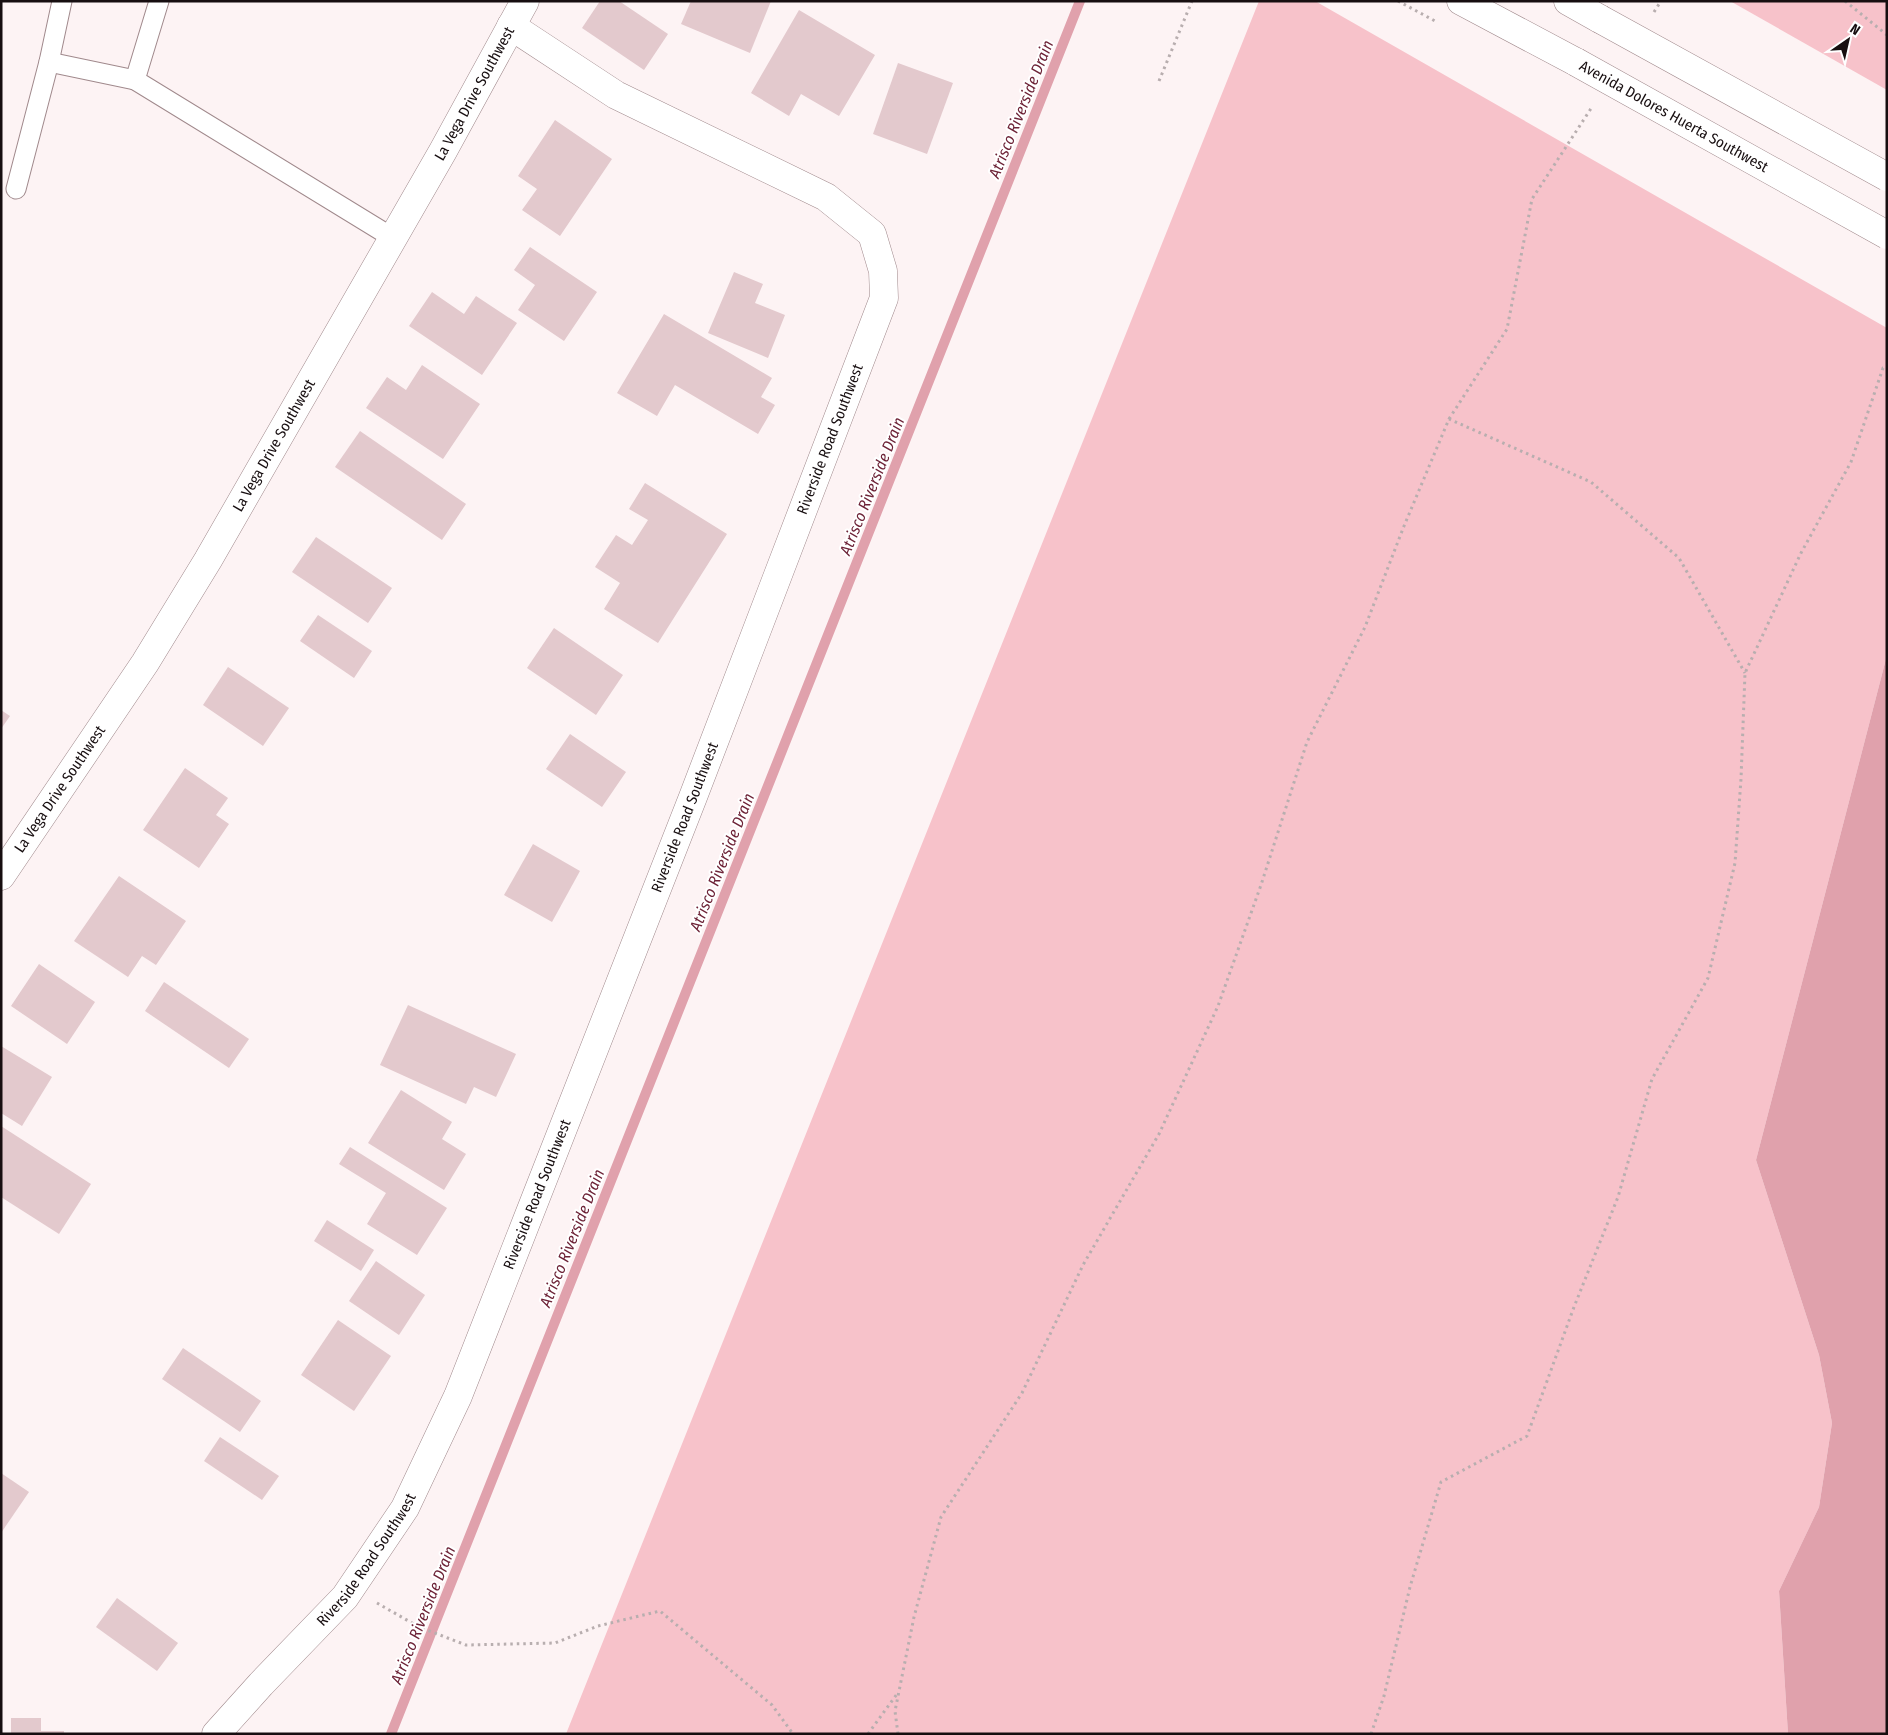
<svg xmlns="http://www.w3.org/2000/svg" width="1888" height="1735" font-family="'Fira Sans Condensed',sans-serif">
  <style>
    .green { fill: #f7c2ca }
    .water { fill: #e0a1ac }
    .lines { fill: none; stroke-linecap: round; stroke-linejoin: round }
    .stream { stroke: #e0a1ac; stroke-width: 10 }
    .building { fill: #e3c9cd }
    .service-casing { stroke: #a0898c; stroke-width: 21 }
    .minor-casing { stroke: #a0898c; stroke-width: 29 }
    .secondary-casing { stroke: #a0898c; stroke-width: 29 }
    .path { stroke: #b8aeaf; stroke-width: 3; stroke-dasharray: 2.5 4; stroke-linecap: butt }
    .service { stroke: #fff; stroke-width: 19 }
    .minor { stroke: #fff; stroke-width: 28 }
    .secondary { stroke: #fff; stroke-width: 28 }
    .secondary-bridge-casing { stroke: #a0898c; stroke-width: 29; stroke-linecap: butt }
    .secondary-bridge { stroke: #fff; stroke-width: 28 }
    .labels { text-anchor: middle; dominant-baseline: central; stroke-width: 4; stroke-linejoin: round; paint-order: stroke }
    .street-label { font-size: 15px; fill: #170e10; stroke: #fff }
    .water-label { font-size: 16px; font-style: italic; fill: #6d2337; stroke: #fff }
  </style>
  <rect width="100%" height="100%" fill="#fdf3f4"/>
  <g class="green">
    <polygon points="1259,1 1315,1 1887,328 1887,655 1756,1160 1819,1355 1832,1423 1819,1507 1779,1591 1788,1734 566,1734"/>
    <polygon points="1730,1 1887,1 1887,90"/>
  </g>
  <polygon class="water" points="1887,655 1887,1734 1788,1734 1779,1591 1819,1507 1832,1423 1819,1355 1756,1160"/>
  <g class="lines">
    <polyline class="stream" points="391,1734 1080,1"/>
  </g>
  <g class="building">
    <polygon points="600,1 619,1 668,34 644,70 582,28"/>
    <polygon points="691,1 771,1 750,53 681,24"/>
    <polygon points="799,10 875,55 839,116 801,94 789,116 751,93"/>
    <polygon points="898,63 953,83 927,154 873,134"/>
    <polygon points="555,120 612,159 560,236 522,210 537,189 518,176"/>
    <polygon points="530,247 597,292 564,341 518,310 535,285 514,270"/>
    <polygon points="734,272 763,284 755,303 785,315 768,358 708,333"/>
    <polygon points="432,292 464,314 476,296 517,323 482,375 409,326"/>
    <polygon points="664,314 772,378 761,397 775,405 758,434 675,385 657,416 617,393"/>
    <polygon points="422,365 480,404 443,459 366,408 387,377 406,390"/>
    <polygon points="360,431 466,504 442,540 335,467"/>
    <polygon points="645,483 727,534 658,643 604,609 620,583 595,567 616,535 632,545 648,520 629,509"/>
    <polygon points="316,537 392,588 368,623 292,572"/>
    <polygon points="318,615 372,651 354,678 300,641"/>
    <polygon points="554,628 623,675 596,715 527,668"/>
    <polygon points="228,667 289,708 263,746 203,705"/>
    <polygon points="1,710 10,716 1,729"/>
    <polygon points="570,734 626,772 602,807 546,769"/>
    <polygon points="185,768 228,798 216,815 229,824 199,868 143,830"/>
    <polygon points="533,844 580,871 552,922 504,895"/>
    <polygon points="119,876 186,921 156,965 142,956 128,977 74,941"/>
    <polygon points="39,964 95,1002 67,1044 11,1006"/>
    <polygon points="164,982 249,1039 229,1068 145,1011"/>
    <polygon points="408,1005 516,1054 496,1097 474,1087 466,1104 380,1065"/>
    <polygon points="1,1046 52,1077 22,1126 1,1113"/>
    <polygon points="401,1090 452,1122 442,1139 466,1154 444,1190 368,1143"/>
    <polygon points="1,1126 91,1184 59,1234 1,1197"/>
    <polygon points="350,1147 447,1208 417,1255 367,1224 386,1193 339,1164"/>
    <polygon points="327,1220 374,1250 361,1271 314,1241"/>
    <polygon points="376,1261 425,1295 399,1335 349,1301"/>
    <polygon points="338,1320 391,1356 354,1411 301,1375"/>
    <polygon points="183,1348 261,1401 240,1432 162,1379"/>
    <polygon points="220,1437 279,1476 262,1500 204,1461"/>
    <polygon points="1,1473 29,1492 1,1533"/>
    <polygon points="117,1598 178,1643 157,1671 96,1627"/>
    <polygon points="11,1718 41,1718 41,1731 64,1731 64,1734 11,1734"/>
  </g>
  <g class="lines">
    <defs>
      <g id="service">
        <polyline points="159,1 135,80 393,238"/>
        <polyline points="49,62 135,80"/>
        <polyline points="16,189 49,62 62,1"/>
      </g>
      <g id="minor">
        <path id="s1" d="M1 876 145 663 208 560 443 151 525 1"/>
        <path id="s2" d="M216 1734 261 1684 345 1597 405 1508 458 1396 693 797 884 298 883 271 872 234 826 197 616 95 511 26"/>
      </g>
      <g id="secondary">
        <polyline points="1461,1 1576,62"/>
        <polyline points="1568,1 1600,19"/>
      </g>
    </defs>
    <use href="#service" class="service-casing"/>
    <use href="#minor" class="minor-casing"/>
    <use href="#secondary" class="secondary-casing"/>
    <g class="path">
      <polyline points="1398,1 1435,21"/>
      <polyline points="1845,1 1887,35"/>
      <polyline points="1654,12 1661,1"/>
      <polyline points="1159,81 1192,1"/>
      <polyline points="1449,419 1507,329 1532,199 1592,107"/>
      <polyline points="377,1603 419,1627 466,1645 555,1643 598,1626 660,1611 772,1705 793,1734"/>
      <polyline points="868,1734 897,1694"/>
      <polyline points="898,1734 895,1711 914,1617 941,1517 1022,1393 1083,1265 1159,1134 1218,1006 1261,885 1307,742 1365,627 1404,526 1449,419 1591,482 1679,558 1745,673"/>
      <polyline points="1371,1734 1384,1696 1410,1587 1441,1482 1527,1436 1574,1307 1618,1197 1652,1079 1708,978 1735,863 1741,779 1745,673 1801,553 1851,462 1883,368 1887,367"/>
    </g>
    <use href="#service" class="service"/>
    <use href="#minor" class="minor"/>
    <use href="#secondary" class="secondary"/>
    <defs>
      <g id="secondary-bridge">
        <polyline points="1600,19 1887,177"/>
        <path id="s3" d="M1576 62 1887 235"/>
      </g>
    </defs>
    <use href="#secondary-bridge" class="secondary-bridge-casing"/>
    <use href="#secondary-bridge" class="secondary-bridge"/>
  </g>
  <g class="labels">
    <g class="street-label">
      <text stroke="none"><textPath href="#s1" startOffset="915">La Vega Drive Southwest</textPath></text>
      <text stroke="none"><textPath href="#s3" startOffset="112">Avenida Dolores Huerta Southwest</textPath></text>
      <text stroke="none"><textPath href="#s2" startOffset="1446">Riverside Road Southwest</textPath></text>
      <text stroke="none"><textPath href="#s1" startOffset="510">La Vega Drive Southwest</textPath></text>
      <text stroke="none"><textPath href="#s1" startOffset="105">La Vega Drive Southwest</textPath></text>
      <text stroke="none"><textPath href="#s2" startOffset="1041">Riverside Road Southwest</textPath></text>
      <text stroke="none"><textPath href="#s2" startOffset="636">Riverside Road Southwest</textPath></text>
      <text stroke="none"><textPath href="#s2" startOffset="231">Riverside Road Southwest</textPath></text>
    </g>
    <g class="water-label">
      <text transform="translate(1021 109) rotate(-68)">Atrisco Riverside Drain</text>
      <text transform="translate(872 486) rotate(-68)">Atrisco Riverside Drain</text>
      <text transform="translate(722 862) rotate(-68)">Atrisco Riverside Drain</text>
      <text transform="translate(572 1238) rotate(-68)">Atrisco Riverside Drain</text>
      <text transform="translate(423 1615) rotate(-68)">Atrisco Riverside Drain</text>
    </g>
  </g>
  <rect width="1888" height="1735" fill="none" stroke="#170e10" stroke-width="5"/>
  <g transform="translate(1848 40) rotate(34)" stroke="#ffffff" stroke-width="4" paint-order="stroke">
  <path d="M0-4L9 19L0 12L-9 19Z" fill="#170e10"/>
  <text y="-8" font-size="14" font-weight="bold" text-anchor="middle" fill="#170e10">N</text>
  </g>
</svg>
